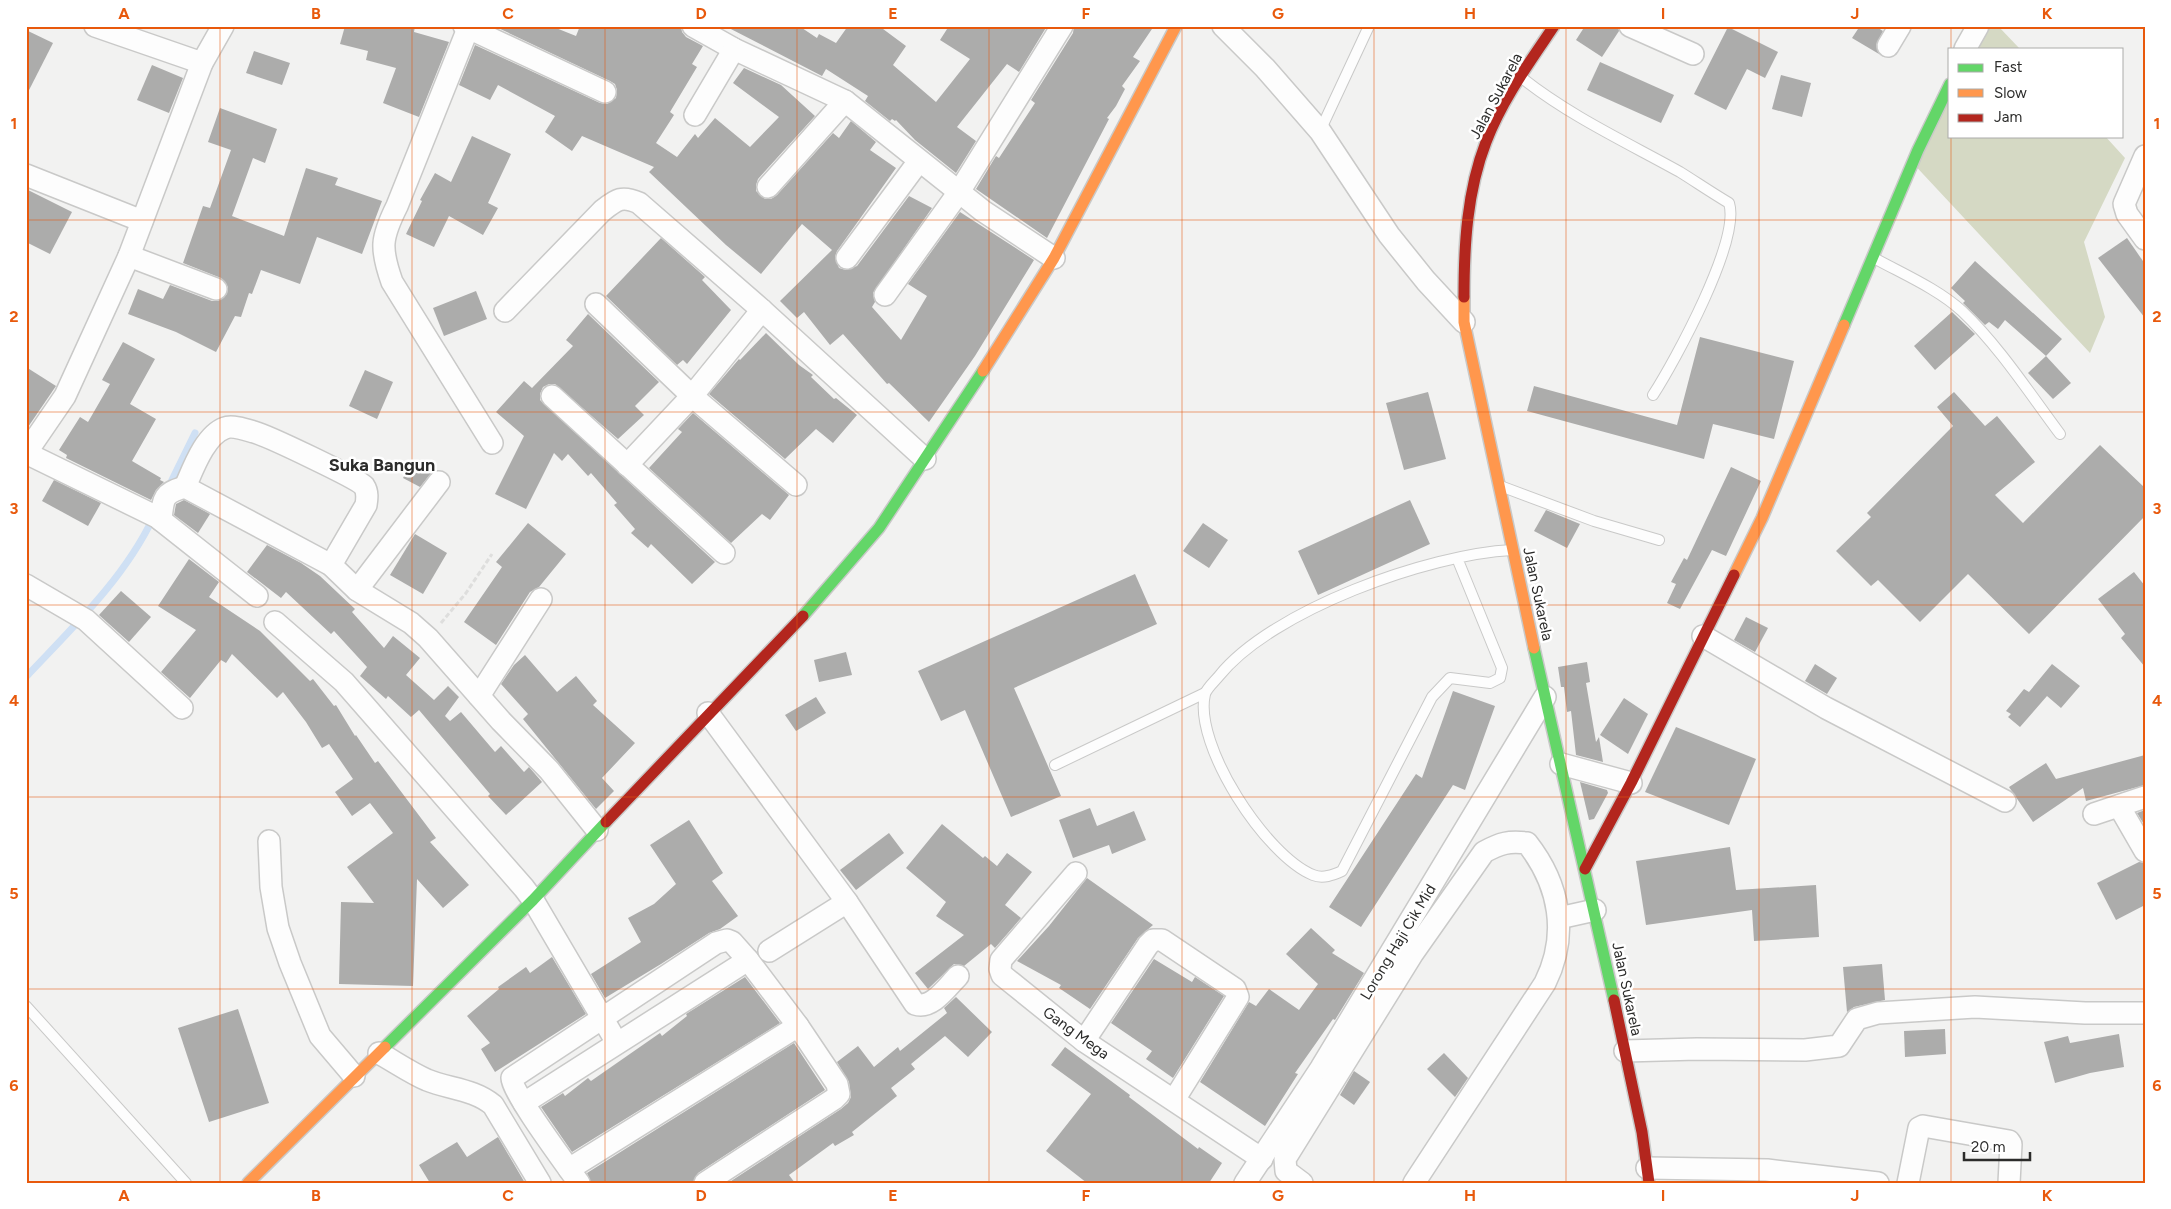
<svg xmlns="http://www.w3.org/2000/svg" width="2171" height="1209" font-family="Figtree,sans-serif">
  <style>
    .green { fill: #d5d9c4 }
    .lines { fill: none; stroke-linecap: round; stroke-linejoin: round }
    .stream { stroke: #cfe0f4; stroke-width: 7 }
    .building { fill: #acacab }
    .lane-casing { stroke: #c9c9c8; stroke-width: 12 }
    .street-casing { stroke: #c9c9c8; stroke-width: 24 }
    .fast-casing { stroke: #c9c9c8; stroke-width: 14 }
    .slow-casing { stroke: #c9c9c8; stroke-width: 14 }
    .jam-casing { stroke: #c9c9c8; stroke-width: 14 }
    .path { stroke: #dededd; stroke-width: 3; stroke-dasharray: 5 2.5; stroke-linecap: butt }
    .lane { stroke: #fdfdfd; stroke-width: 10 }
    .street { stroke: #fdfdfd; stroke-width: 21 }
    .fast { stroke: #63d668; stroke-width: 11 }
    .slow { stroke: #ff974d; stroke-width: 11 }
    .jam { stroke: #b3261e; stroke-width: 11 }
    .grid { fill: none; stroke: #e8590c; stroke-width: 1; stroke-opacity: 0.55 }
    .labels { text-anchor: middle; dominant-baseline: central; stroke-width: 5; stroke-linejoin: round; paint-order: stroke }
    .street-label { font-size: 15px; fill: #2c2c2b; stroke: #fff }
    .quarter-label { font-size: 18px; font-weight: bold; fill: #2c2c2b; stroke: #fff }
    .neatline { fill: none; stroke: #e8590c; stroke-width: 2 }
    .grid-label { font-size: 16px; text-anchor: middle; font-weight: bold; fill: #e8590c }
  </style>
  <rect width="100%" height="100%" fill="#f2f2f1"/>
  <g class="green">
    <polygon points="1986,26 1998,26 2020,49 1973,49"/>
    <polygon points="1950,90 1950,136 2105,136 2125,158 2084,242 2105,317 2090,353 1909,159"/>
  </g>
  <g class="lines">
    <g class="stream">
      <polyline points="168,488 195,433"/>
      <path d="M26 677C72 628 124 579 153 518"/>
    </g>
  </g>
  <g class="building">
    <polygon points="345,26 415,26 414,32 449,42 419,117 383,103 396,68 366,60 368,51 340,44"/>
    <polygon points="494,26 551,26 576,36 580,26 681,26 682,32 686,37 703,46 692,64 697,67 670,112 674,115 656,143 677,157 695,134 698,138 715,118 750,147 779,117 733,83 744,68 781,85 815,116 758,179 756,185 756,191 765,199 771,199 777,195 833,133 839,138 851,121 876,142 870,150 896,168 837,251 835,257 839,268 846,270 857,266 909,196 932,208 873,293 875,302 872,307 901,340 927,296 908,284 960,212 1034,260 975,356 929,422 889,383 887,384 843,334 830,345 804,312 797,318 780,301 832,250 802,224 761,274 726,245 649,172 654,167 582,136 572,151 545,132 555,116 498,85 490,100 459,85 475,45 600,103 607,104 616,98 617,90 615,84 610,81"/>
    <polygon points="725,26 799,26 817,38 819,34 836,43 848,26 879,26 906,46 893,65 936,102 970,59 940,40 949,26 1047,26 1019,72 1007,64 957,127 976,141 956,173 915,140 896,120 895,121 892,119 890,121 865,101 868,96 826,69 822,76"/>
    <polygon points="1074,26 1154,26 1133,57 1140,61 1122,86 1125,89 1116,106 1107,118 1109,119 1047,238 976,189 996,156 999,158 1035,103 1031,100 1073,33"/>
    <polygon points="1585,26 1618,26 1619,31 1602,57 1576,40"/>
    <polygon points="1860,26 1875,26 1883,31 1876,45 1879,54 1852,38"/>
    <polygon points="1728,27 1778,52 1765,78 1747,69 1726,110 1694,94"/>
    <polygon points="26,30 53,43 26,96"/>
    <polygon points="254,51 290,63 282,85 246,73"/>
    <polygon points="1600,62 1674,95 1661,123 1587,90"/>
    <polygon points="152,65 183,78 169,113 137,100"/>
    <polygon points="1781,75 1811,83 1802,117 1772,109"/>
    <polygon points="220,108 277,129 265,163 253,158 232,216 284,236 306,168 338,178 335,185 382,201 362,254 317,237 300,284 261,270 252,294 249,293 241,317 235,316 216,352 176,332 128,314 138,289 163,299 170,285 212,301 218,301 227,294 228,287 221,278 183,263 203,206 210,208 231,150 208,142"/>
    <polygon points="472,136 511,154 488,203 498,208 483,235 449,216 434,247 406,234 422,201 420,200 435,173 451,182"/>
    <polygon points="26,189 72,212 50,254 26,242"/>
    <polygon points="661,238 705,277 702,280 731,310 687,364 683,360 677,365 606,296"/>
    <polygon points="2127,238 2145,264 2145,318 2098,258"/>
    <polygon points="1975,261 2062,339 2046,356 2005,320 1998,329 1989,322 1985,325 1963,303 1965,301 1951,288"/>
    <polygon points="476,291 487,319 444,336 433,308"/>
    <polygon points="1952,312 1975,334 1935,370 1914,346"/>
    <polygon points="588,314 659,382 635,406 644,415 618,439 555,384 549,384 543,387 540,394 540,400 715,562 692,584 651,544 648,548 631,533 635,529 614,505 617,503 591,473 588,476 568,454 562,461 554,453 526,509 495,494 524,436 496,412 524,381 532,388 573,346 566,340"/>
    <polygon points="766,333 799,365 813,375 811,377 834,399 836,398 857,415 833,443 816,429 785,459 709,394 739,359 740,360"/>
    <polygon points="1700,337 1794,361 1774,439 1713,424 1704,459 1527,411 1534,386 1677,425"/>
    <polygon points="123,342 155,359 130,404 156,419 132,461 161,478 160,480 164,482 156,490 151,500 66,458 67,455 59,450 80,417 88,422 110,384 102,380"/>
    <polygon points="2046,356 2071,383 2053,399 2028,373"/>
    <polygon points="26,367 56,386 26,430"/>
    <polygon points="365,370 393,382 377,419 349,406"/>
    <polygon points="1428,392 1446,459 1404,470 1386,403"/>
    <polygon points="1954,392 1985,426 1997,416 2035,462 1995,495 2023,523 2100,445 2145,488 2145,516 2029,634 1968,574 1920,622 1878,580 1871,586 1836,551 1871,517 1867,513 1953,426 1937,407"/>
    <polygon points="693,413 789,495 770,520 762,514 731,543 649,468 682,432 678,429"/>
    <polygon points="412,462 432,472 420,487 403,478"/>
    <polygon points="1731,467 1761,481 1726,556 1712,550 1680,609 1667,603 1676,584 1671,582 1684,558 1687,560"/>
    <polygon points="54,480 101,503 88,526 42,501"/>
    <polygon points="184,500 210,514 198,533 174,515 176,504"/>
    <polygon points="1410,500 1430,544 1318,595 1298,551"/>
    <polygon points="1546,510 1580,524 1567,548 1534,531"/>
    <polygon points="528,523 566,554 539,587 530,592 496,645 464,622 502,567 496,562"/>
    <polygon points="1203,523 1228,540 1209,568 1183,551"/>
    <polygon points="415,534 447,553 423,594 390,575"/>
    <polygon points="267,545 301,563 320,576 355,609 352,612 384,648 393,636 420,658 406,675 434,700 448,686 459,697 445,716 450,721 461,712 495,752 501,746 524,772 529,767 542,782 506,815 488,796 490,794 419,710 411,717 388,696 386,699 360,676 367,667 334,631 331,634 286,592 281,598 247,572"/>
    <polygon points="189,559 219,582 209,597 260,631 310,681 313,679 334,706 336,705 355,736 356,735 375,763 378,761 436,838 430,842 469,885 443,908 417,879 413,986 339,984 341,902 374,903 347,867 393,833 370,803 352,816 335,792 353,779 329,744 322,748 306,722 283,692 277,698 232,654 226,663 221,660 190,698 161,672 196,630 158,606"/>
    <polygon points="2134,572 2145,586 2145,667 2121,638 2125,634 2098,599"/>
    <polygon points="1135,574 1157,624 1014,688 1061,796 1011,817 965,710 941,721 918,671"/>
    <polygon points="121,591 151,617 129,642 99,615"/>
    <polygon points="1746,617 1768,628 1755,652 1734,640"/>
    <polygon points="846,652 852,675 819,682 814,660"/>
    <polygon points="525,655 557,692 576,676 597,701 593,705 635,743 602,778 614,791 596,809 523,719 528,714 501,684 514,665"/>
    <polygon points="1587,662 1590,682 1586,683 1596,742 1599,737 1603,762 1576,755 1571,711 1567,712 1564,687 1561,687 1558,667"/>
    <polygon points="1815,664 1837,678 1827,694 1805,681"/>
    <polygon points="2052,664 2080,686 2061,708 2047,696 2020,727 2008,717 2011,714 2006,711 2024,689 2029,692"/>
    <polygon points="1453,691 1495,706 1465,790 1453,785 1361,927 1329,907 1416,774 1422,778"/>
    <polygon points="816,697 826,713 796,731 785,715"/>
    <polygon points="1624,698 1648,714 1628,754 1600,735"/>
    <polygon points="1676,727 1756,759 1729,825 1645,792"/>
    <polygon points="2145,755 2145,785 2086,801 2083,788 2033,822 2009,787 2046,763 2056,779"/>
    <polygon points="1580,782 1607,790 1608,793 1594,819 1589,820"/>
    <polygon points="1090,808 1097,826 1134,811 1146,840 1112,854 1109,845 1073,858 1059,820"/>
    <polygon points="2145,810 2145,826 2137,813"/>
    <polygon points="689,820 723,873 712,881 738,916 720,929 709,933 661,964 605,998 591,974 641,942 628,918 654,904 676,884 650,845"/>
    <polygon points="942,824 983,858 985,856 997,866 1007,853 1032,872 1005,905 1021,918 995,948 991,944 964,966 954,964 928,989 915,973 964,935 936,916 946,902 906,868"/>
    <polygon points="889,833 904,853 856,890 840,870"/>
    <polygon points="1730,847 1736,890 1816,885 1819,937 1754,941 1752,910 1646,925 1636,861"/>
    <polygon points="2139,862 2145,863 2145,905 2116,920 2097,883"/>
    <polygon points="1087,878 1153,925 1138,938 1090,1009 1059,988 1061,985 1017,961 1049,926"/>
    <polygon points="1311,928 1335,950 1332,953 1364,973 1335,1020 1333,1019 1295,1073 1298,1074 1265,1126 1200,1082 1249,1002 1256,1006 1269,989 1299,1010 1318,984 1286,954"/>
    <polygon points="552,957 586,1014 495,1072 481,1049 490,1043 467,1016 499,989 498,987 526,967 530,973"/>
    <polygon points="1154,959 1192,982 1195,977 1224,996 1173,1078 1146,1059 1152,1051 1111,1023"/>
    <polygon points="1882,964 1885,1000 1854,1007 1847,1012 1843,967"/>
    <polygon points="745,977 780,1023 572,1152 541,1107 563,1093 565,1096 588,1078 591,1081 660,1033 662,1036 687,1016 686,1014"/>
    <polygon points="956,997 992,1032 968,1057 945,1036 911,1064 915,1069 891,1088 897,1096 852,1132 854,1135 835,1146 833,1143 789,1175 795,1183 728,1183 841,1109 848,1103 851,1097 849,1082 837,1062 858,1046 874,1067 898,1047 900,1051 947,1013 944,1008"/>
    <polygon points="238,1009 269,1103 209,1122 178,1028"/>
    <polygon points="1945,1029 1946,1054 1905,1057 1904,1031"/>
    <polygon points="2119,1034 2124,1067 2090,1073 2055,1083 2044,1042 2068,1036 2070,1043"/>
    <polygon points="794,1043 825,1090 698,1173 693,1183 591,1183 587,1173"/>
    <polygon points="1065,1047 1130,1095 1129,1097 1198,1149 1199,1147 1222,1163 1209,1183 1087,1183 1046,1151 1091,1094 1051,1065"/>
    <polygon points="1444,1053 1468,1078 1455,1097 1427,1069"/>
    <polygon points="1354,1071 1370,1082 1354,1105 1340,1095"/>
    <polygon points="498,1137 525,1183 430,1183 419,1165 457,1142 467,1157"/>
  </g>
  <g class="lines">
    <defs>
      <g id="lane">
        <path d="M1522 78C1570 116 1626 142 1680 172 1696 182 1712 193 1729 203 1741 240 1675 361 1653 395"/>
        <polyline points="1320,131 1369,26"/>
        <path d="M1874 258C1903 274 1938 289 1962 311 1999 346 2030 394 2060 434"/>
        <polyline points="1503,487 1594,521 1659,540"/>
        <path d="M1457 558 1502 668 1500 678 1490 683 1450 678 1432 697 1342 871C1333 875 1323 879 1313 875 1266 856 1193 745 1205 694 1207 688 1215 681 1219 676 1272 610 1429 554 1512 550"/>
        <polyline points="1055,765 1205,693"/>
        <polyline points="26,1006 186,1183"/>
      </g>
      <g id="street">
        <polyline points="95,26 202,63"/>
        <polyline points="464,26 605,92"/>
        <path d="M469 26 397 206C381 238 380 248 392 282L492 443"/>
        <polyline points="693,26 734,49 845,101 983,211 1054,258"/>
        <polyline points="1223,26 1265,68 1320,131 1389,235 1426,281 1464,322"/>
        <polyline points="1630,26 1693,54"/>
        <polyline points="1888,46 1900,26"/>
        <polyline points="1965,49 1978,26"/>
        <polyline points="695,115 734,49"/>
        <polyline points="2145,156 2124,204 2127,214 2145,239"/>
        <polyline points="26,175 142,221"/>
        <polyline points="768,187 845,101"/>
        <polyline points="129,256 216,289"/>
        <polyline points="847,258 919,161"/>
        <polyline points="885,295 959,192 1062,26"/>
        <polyline points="596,304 692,396 796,485"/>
        <path d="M505 311 602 211C616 200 621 195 639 203L762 310 925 459"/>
        <polyline points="552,396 724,553"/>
        <polyline points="26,453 65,396 129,256 202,63 223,26"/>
        <polyline points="26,453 157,517 257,596"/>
        <polyline points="627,465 692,396 762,310"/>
        <path d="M185 487C193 469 205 435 225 428 232 425 247 430 254 432 268 436 357 478 364 486 368 492 367 499 366 505L331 565"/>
        <path d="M161 520C163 498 163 493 185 487L331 565 357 590 411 623 428 638 501 721 549 770 597 830"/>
        <polyline points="26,585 86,620 182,708"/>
        <polyline points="357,590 439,482"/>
        <polyline points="275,622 344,682 524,888 533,900 617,1043"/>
        <polyline points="1703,636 1826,708 2005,801"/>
        <polyline points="479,696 541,599"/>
        <path d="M708 713 847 902 915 1004C932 1010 947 987 958 976"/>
        <polyline points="1561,764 1631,783"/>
        <polyline points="2119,806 2145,851"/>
        <polyline points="2094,814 2145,797"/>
        <polyline points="269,841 271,887 278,928 290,963 320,1036 354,1076"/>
        <polyline points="1076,873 1001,960 1000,969 1002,975 1084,1041 1262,1159"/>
        <polyline points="1559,918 1595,910"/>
        <polyline points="769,951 847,902"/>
        <polyline points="1084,1041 1148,945 1153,940 1162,940 1235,989 1238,997 1174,1100"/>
        <polyline points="1625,1051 1697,1049 1805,1050 1839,1046 1857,1019 1878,1013 1975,1007 2085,1013 2145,1013"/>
        <path d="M379 1053C395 1062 411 1073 427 1080 449 1089 474 1089 493 1105L540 1183"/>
        <polyline points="524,1103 748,960"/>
        <polyline points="1647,1168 1767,1170 1878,1183"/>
        <polyline points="569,1169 798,1026"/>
        <path d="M579 1183C568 1167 511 1091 512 1078L716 943 727 940 732 942 748 960 798 1026 837 1084 839 1094 834 1099 705 1183"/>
        <polyline points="1245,1183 1321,1068 1545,697"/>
        <path d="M1302 1183 1286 1171 1285 1159 1413 953 1484 852C1501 843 1508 841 1527 843 1560 885 1569 935 1545 983L1414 1183"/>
        <polyline points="1908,1183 1919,1128 1923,1126 2009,1141 2011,1144 2009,1183"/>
      </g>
      <g id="fast">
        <polyline points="1844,325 1918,150 1950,84"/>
        <polyline points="803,616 879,528 983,371"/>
        <polyline points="1534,648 1614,1000"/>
        <polyline points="385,1047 533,900 606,822"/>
      </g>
      <g id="slow">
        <polyline points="1464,297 1464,322 1534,648"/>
        <polyline points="983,371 1054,258 1176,26"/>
        <polyline points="1734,575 1762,518 1844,325"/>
        <polyline points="248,1183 385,1047"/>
      </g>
      <g id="jam">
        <path d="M1464 297C1464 245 1467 191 1486 142 1502 100 1529 63 1554 26"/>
        <polyline points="606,822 803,616"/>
        <polyline points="1585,869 1631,783 1734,575"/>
        <polyline points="1614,1000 1642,1132 1649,1183"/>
      </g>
    </defs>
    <use href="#lane" class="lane-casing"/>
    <use href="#street" class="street-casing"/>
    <use href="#fast" class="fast-casing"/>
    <use href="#slow" class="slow-casing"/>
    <use href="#jam" class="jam-casing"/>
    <polyline class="path" points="441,623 466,593 492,554"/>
    <use href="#lane" class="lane"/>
    <use href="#street" class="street"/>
    <use href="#fast" class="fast"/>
    <use href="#slow" class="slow"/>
    <use href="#jam" class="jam"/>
  </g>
  <path class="grid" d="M220 26V1183M412 26V1183M605 26V1183M797 26V1183M989 26V1183M1182 26V1183M1374 26V1183M1566 26V1183M1759 26V1183M1951 26V49M1951 136V1183M26 220H2145M26 412H2145M26 605H2145M26 797H2145M26 989H2145"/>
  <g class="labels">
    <g class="street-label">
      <text transform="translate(1496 96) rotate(-62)">Jalan Sukarela</text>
      <text transform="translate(1538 594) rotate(78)">Jalan Sukarela</text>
      <text transform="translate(1398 942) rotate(-59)">Lorong Haji Cik Mid</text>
      <text transform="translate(1627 989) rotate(78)">Jalan Sukarela</text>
      <text transform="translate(1076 1033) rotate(36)">Gang Mega</text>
    </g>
    <g class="quarter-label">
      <text x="382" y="465">Suka Bangun</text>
    </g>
  </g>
  <rect width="2171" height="1209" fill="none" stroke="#ffffff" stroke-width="55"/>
  <rect x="1948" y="48" width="175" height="90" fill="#ffffff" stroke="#ababaa"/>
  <rect x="1958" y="64" width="25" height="8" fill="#63d668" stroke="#ababaa"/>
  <text x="1994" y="72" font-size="15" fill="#2c2c2b">Fast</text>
  <rect x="1958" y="89" width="25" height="8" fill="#ff974d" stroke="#ababaa"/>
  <text x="1994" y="98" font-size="15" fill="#2c2c2b">Slow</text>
  <rect x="1958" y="114" width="25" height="8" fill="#b3261e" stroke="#ababaa"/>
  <text x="1994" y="122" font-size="15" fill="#2c2c2b">Jam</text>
  <path d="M1964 1152v8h66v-8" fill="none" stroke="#2c2c2b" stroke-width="2.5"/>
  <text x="1971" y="1152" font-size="15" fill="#2c2c2b" stroke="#ffffff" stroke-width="4" paint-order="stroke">20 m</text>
  <rect x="28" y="28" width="2116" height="1154" class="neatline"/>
  <g class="grid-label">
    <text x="124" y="19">A</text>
    <text x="316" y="19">B</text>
    <text x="508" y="19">C</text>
    <text x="701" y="19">D</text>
    <text x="893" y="19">E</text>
    <text x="1086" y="19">F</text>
    <text x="1278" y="19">G</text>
    <text x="1470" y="19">H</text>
    <text x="1663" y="19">I</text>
    <text x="1855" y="19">J</text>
    <text x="2047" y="19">K</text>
    <text x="14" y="129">1</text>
    <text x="2157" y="129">1</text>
    <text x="14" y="322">2</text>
    <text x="2157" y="322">2</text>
    <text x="14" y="514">3</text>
    <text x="2157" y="514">3</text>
    <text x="14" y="706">4</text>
    <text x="2157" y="706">4</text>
    <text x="14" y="899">5</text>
    <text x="2157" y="899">5</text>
    <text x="14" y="1091">6</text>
    <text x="2157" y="1091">6</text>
    <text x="124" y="1201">A</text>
    <text x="316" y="1201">B</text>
    <text x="508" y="1201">C</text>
    <text x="701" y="1201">D</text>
    <text x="893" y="1201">E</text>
    <text x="1086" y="1201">F</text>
    <text x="1278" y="1201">G</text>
    <text x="1470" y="1201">H</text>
    <text x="1663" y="1201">I</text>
    <text x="1855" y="1201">J</text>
    <text x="2047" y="1201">K</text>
  </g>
</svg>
